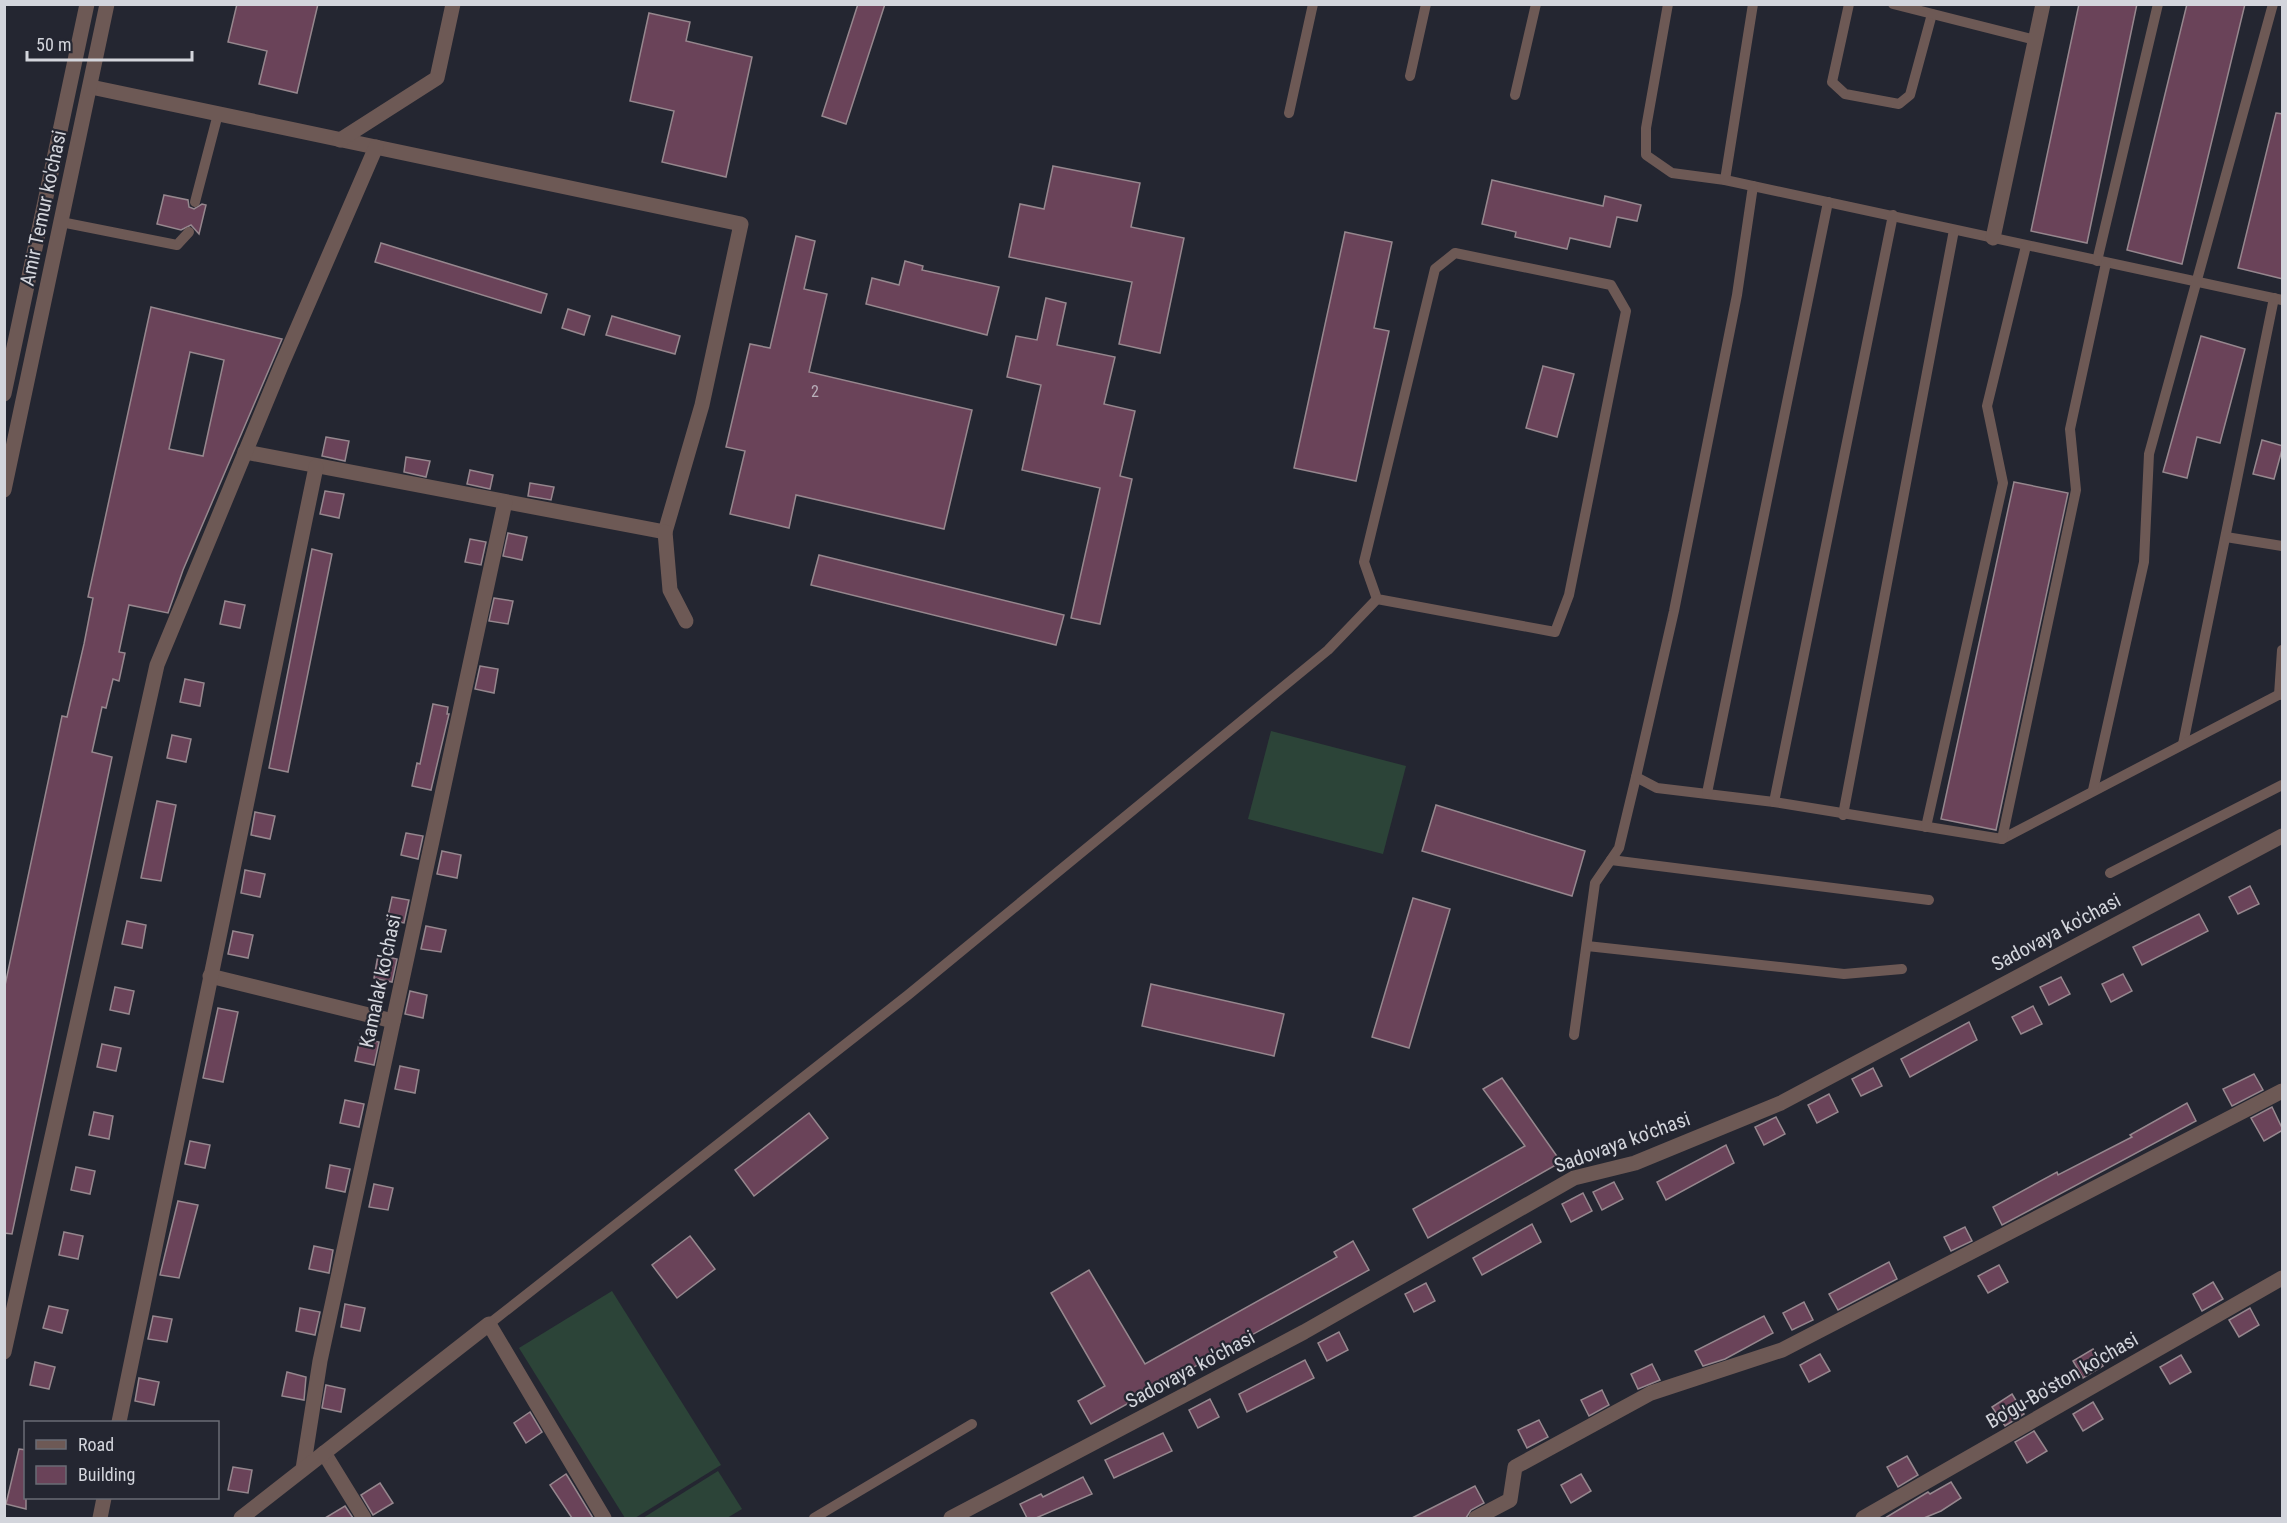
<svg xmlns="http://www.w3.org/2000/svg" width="2287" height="1523" font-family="'Roboto Condensed',sans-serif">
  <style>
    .garden { fill: #2c4438 }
    .building { fill: #6a4359; stroke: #96878e; stroke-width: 1.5; fill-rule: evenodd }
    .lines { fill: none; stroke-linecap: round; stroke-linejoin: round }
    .service { stroke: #6d5955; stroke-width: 10 }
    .minor { stroke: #6d5955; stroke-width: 15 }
    .tertiary { stroke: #6d5955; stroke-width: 15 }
    .labels { text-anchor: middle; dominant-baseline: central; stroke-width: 4.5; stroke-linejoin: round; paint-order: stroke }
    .number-label { font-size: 16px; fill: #b9b0bb }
    .street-label { font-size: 20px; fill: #d3d5dc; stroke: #242631 }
  </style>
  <rect width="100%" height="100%" fill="#242631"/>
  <g class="garden">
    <polygon points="1271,731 1406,766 1383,854 1248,819"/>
    <polygon points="612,1291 721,1465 635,1518 625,1518 519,1348"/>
    <polygon points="718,1471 742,1509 727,1518 643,1518"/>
  </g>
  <g class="building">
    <polygon points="237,4 318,4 297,93 259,84 267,51 228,42"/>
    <polygon points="858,4 885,4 846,124 822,116"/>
    <polygon points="2079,4 2137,4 2087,243 2031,231"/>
    <polygon points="2187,4 2245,4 2182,264 2127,250"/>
    <polygon points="649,13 690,22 686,41 752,57 726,177 662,162 674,111 630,101"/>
    <polygon points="2276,113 2283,114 2283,279 2238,268"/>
    <polygon points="1053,166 1140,183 1131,227 1184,238 1160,353 1119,344 1132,282 1009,257 1020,204 1044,209"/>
    <polygon points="1492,180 1603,206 1605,196 1641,205 1637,221 1617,217 1610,247 1570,238 1567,249 1515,237 1516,232 1482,224"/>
    <polygon points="164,195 188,200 189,207 194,209 202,204 206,205 199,234 191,225 181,230 157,224"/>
    <polygon points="1345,232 1392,242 1374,328 1389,331 1356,481 1294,468"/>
    <polygon points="796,236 815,241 804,289 827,294 809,372 972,410 944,529 796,495 789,528 730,514 745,451 726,447 750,344 770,348"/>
    <polygon points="381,243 547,294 541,313 375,262"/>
    <polygon points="905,261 923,266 922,270 999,287 987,335 866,304 872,278 899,285"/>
    <polygon points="1046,298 1066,303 1057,345 1115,357 1104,404 1135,411 1120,476 1132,479 1100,624 1071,618 1100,488 1022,470 1041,385 1007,377 1016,336 1037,340"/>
    <path d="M151 307 282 339 183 570 168 613 129 605 119 652 125 653 119 681 113 679 106 708 102 707 92 752 112 757 12 1234 4 1233V990L62 716 67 717 84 644 93 598 88 597ZM190 352 224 360 203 456 169 449Z"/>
    <polygon points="568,309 590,316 584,335 562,328"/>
    <polygon points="612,316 680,336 675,354 606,335"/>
    <polygon points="2201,336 2245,349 2220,443 2197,437 2187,478 2163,472"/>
    <polygon points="1543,366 1574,374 1557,437 1526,428"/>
    <polygon points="326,437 349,441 345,461 322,456"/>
    <polygon points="2262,440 2283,446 2274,479 2253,474"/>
    <polygon points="406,457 430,461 426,477 404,472"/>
    <polygon points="470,470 493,475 490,489 467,484"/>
    <polygon points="2014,482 2068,493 1996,830 1941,819"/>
    <polygon points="530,483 554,487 551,500 528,496"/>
    <polygon points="325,491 344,494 339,518 320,514"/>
    <polygon points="508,533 527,537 522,560 503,556"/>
    <polygon points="470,539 486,542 481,565 465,562"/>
    <polygon points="312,549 332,554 288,772 269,768"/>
    <polygon points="819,555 1064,615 1056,645 811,585"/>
    <polygon points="494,598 513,601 508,624 489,621"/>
    <polygon points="225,601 245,605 240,628 220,624"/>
    <polygon points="480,666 498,669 494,693 475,689"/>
    <polygon points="185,679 204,683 200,706 180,702"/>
    <polygon points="433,704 448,707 447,714 449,714 431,790 412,786 417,763 420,764"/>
    <polygon points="172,735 191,739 186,762 167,758"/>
    <polygon points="157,801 176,805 161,881 141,878"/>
    <polygon points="1436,805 1585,851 1572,896 1422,851"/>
    <polygon points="255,812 275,816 270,839 251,835"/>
    <polygon points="406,833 423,836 418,859 401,855"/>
    <polygon points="442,851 461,855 457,878 437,874"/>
    <polygon points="245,870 265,874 260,897 241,893"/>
    <polygon points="2250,886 2259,904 2238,914 2229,897"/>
    <polygon points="392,897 409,900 404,923 387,920"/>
    <polygon points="1413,898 1450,909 1409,1048 1372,1037"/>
    <polygon points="2199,914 2208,931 2142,965 2133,947"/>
    <polygon points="127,921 146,925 142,948 122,944"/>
    <polygon points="426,926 446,930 441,952 421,949"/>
    <polygon points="233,931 253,935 248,958 228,954"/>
    <polygon points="378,955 397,959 392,982 374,978"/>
    <polygon points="2123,974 2132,991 2111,1002 2102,984"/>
    <polygon points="2061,977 2070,994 2049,1005 2040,987"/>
    <polygon points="1151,984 1284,1014 1274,1056 1142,1026"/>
    <polygon points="115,987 134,991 129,1014 110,1010"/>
    <polygon points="410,991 427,995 423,1018 405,1014"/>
    <polygon points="2033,1006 2042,1024 2021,1034 2012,1017"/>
    <polygon points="218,1008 238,1012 223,1082 203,1078"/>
    <polygon points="1969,1022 1977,1040 1910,1077 1901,1059"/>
    <polygon points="360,1038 379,1042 374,1065 355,1061"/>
    <polygon points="102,1044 121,1048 116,1071 97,1067"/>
    <polygon points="400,1066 419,1070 415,1093 395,1089"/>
    <polygon points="1873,1068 1882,1086 1861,1096 1852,1079"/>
    <polygon points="2254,1074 2263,1090 2232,1106 2223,1089"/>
    <polygon points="1502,1078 1561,1162 1428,1238 1413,1209 1525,1146 1483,1089"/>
    <polygon points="1829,1094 1838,1112 1817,1123 1808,1105"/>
    <polygon points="345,1100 364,1104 359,1127 340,1123"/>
    <polygon points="2187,1103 2196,1121 2002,1225 1993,1207 2057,1172 2058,1175 2132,1137 2130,1135"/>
    <polygon points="2272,1107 2283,1130 2264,1141 2251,1118"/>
    <polygon points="94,1112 113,1116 109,1139 89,1135"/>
    <polygon points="809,1113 828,1138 754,1196 735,1170"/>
    <polygon points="1776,1117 1785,1134 1764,1145 1755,1127"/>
    <polygon points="190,1141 210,1145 205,1168 185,1164"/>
    <polygon points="1726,1145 1734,1163 1666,1200 1657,1182"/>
    <polygon points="330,1165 350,1169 345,1192 326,1188"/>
    <polygon points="76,1167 95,1171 90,1194 71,1190"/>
    <polygon points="1614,1182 1623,1199 1602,1210 1593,1192"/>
    <polygon points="374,1184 393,1188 388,1210 369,1207"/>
    <polygon points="1583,1193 1592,1211 1571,1222 1562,1204"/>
    <polygon points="178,1201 198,1205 179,1278 160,1275"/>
    <polygon points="1532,1224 1541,1242 1482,1275 1473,1258"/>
    <polygon points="1965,1227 1972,1241 1951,1251 1944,1237"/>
    <polygon points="64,1232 83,1236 78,1259 59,1255"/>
    <polygon points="690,1236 715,1269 677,1298 652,1265"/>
    <polygon points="1353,1241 1369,1270 1091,1424 1078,1401 1105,1386 1051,1293 1089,1270 1145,1364 1337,1257 1334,1252"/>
    <polygon points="314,1246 333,1250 329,1273 309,1269"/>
    <polygon points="1889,1262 1897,1279 1838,1310 1829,1294"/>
    <polygon points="1999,1265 2008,1282 1988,1293 1978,1276"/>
    <polygon points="2213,1282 2223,1299 2202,1311 2193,1294"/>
    <polygon points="1426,1283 1435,1301 1414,1312 1405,1294"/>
    <polygon points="1804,1302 1813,1320 1792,1330 1783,1313"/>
    <polygon points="345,1304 365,1308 360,1331 341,1327"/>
    <polygon points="49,1306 68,1310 62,1333 43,1328"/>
    <polygon points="300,1308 320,1312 315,1335 296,1331"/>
    <polygon points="2250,1308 2259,1325 2239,1337 2229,1320"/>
    <polygon points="153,1316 172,1319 167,1342 148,1339"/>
    <polygon points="1764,1316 1773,1333 1725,1359 1703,1366 1695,1351"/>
    <polygon points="1339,1332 1348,1350 1327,1361 1318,1343"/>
    <polygon points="2093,1349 2103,1366 2083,1378 2073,1361"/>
    <polygon points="1820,1354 1830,1371 1809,1382 1800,1365"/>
    <polygon points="2181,1355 2191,1372 2170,1384 2160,1367"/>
    <polygon points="1305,1360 1314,1378 1247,1412 1239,1394"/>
    <polygon points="35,1362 55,1367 49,1389 30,1385"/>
    <polygon points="1652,1364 1660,1380 1638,1389 1631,1374"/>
    <polygon points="287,1372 306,1377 304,1400 282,1396"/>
    <polygon points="139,1378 159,1382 154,1405 135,1401"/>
    <polygon points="326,1385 345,1389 341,1412 322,1408"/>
    <polygon points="1602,1390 1609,1405 1589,1416 1581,1400"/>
    <polygon points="2012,1394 2024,1414 2005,1426 1992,1407"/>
    <polygon points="1210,1399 1219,1417 1198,1428 1189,1410"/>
    <polygon points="2093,1402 2103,1419 2083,1431 2073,1414"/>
    <polygon points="530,1412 542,1432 526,1443 514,1423"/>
    <polygon points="1539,1420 1548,1437 1527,1448 1518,1430"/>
    <polygon points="2034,1431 2047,1451 2027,1463 2015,1442"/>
    <polygon points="1163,1433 1172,1451 1114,1478 1105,1460"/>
    <polygon points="19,1449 26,1450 26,1509 6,1504"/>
    <polygon points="1907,1456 1918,1475 1898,1487 1887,1467"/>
    <polygon points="233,1467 252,1470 248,1493 228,1490"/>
    <polygon points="566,1474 568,1477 593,1518 572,1518 550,1485"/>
    <polygon points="1581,1474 1591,1491 1571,1503 1561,1485"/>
    <polygon points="1083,1477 1092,1494 1036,1518 1027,1518 1020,1504 1041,1494 1043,1497"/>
    <polygon points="1951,1482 1961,1498 1941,1511 1924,1518 1885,1518 1928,1492 1930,1494"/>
    <polygon points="380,1483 393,1503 373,1515 361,1495"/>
    <polygon points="1475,1486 1484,1503 1471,1510 1466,1518 1412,1518"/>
    <polygon points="345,1506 353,1518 325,1518"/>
  </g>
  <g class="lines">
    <g class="service">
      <polyline points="1668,4 1646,128 1646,155 1672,173 1725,180 2282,300"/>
      <polyline points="1849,4 1832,82 1845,94 1899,104 1910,95 1932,14"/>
      <polyline points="1893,4 2035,40"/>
      <polyline points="1410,76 1426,4"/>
      <polyline points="1515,95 1536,4"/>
      <polyline points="1289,113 1313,4"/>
      <polyline points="1725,180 1753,4"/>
      <polyline points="195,202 218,114"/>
      <polyline points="61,222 177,245 189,232"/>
      <polygon points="1455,253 1611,285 1626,311 1569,595 1555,632 1377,599 1364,562 1435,269"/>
      <polyline points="2097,261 2158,4"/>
      <polyline points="2226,537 2282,546"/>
      <polyline points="2279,695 2282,650"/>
      <polyline points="2183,744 2274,298"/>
      <polyline points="1636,777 1657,788 1774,802 2002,839 2282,693"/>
      <polyline points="2093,790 2144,562 2149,454 2273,4"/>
      <polyline points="1707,793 1828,202"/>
      <polyline points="1774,802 1893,215"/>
      <polyline points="1843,815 1954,230"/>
      <polyline points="1926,827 2003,483 1987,406 2026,246"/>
      <polyline points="2002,839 2076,490 2070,429 2106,263"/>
      <polyline points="1611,860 1929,900"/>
      <polyline points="2110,873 2282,785"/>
      <polyline points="1587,946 1844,974 1902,969"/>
      <polyline points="1574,1035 1595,883 1619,848 1636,777 1674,611 1737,295 1753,186"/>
      <polyline points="489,1324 908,995 1328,650 1377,599"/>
      <polyline points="814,1518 972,1424"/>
    </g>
    <g class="minor">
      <polyline points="91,87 741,224 702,405 665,532 245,452"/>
      <polyline points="340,140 437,78 453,4"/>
      <polyline points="1993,238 2043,4"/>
      <polyline points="665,532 670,590 686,621"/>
      <polyline points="210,976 393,1021"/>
      <polyline points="4,1352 157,665 281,366 376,147"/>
      <polyline points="119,1422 316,467"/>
      <polyline points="324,1453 364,1518"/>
      <polyline points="303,1469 320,1361 505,502"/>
      <polyline points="100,1518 104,1498"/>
      <polyline points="241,1518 489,1324 604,1518"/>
      <polyline points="951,1518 1304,1332 1574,1178 1635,1163 1781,1103 2282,836"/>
      <polyline points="1476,1518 1510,1500 1515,1467 1651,1393 1782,1350 2282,1091"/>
      <polyline points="1863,1518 2282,1278"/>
    </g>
    <g class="tertiary">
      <polyline points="4,394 87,4"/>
      <polyline points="4,490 107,4"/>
    </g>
  </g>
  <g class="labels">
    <g class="number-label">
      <text x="815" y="391">2</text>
    </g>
    <g class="street-label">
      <text transform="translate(43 208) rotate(-78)">Amir Temur ko'chasi</text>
      <text transform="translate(2056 932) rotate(-28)">Sadovaya ko'chasi</text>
      <text transform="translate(380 981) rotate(-78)">Kamalak ko'chasi</text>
      <text transform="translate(1622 1142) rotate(-20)">Sadovaya ko'chasi</text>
      <text transform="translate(1190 1369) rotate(-28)">Sadovaya ko'chasi</text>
      <text transform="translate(2062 1380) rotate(-30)">Bo'gu-Bo'ston ko'chasi</text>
    </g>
  </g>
  <rect width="2287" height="1523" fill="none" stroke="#d3d5dc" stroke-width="12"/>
  <rect x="24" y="1421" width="195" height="78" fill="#242631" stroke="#6a6c75" stroke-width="1.5"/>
  <rect x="36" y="1440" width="30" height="9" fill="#6d5955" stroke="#6a6c75" stroke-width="1.5"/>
  <text x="78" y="1451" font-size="18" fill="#d3d5dc">Road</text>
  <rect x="36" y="1466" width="30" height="18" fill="#6a4359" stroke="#6a6c75" stroke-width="1.5"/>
  <text x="78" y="1481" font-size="18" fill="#d3d5dc">Building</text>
  <path d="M27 51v9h165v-9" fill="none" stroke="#d3d5dc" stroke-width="3"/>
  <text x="36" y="51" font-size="18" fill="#d3d5dc" stroke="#242631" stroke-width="4.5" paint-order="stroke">50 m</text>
</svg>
